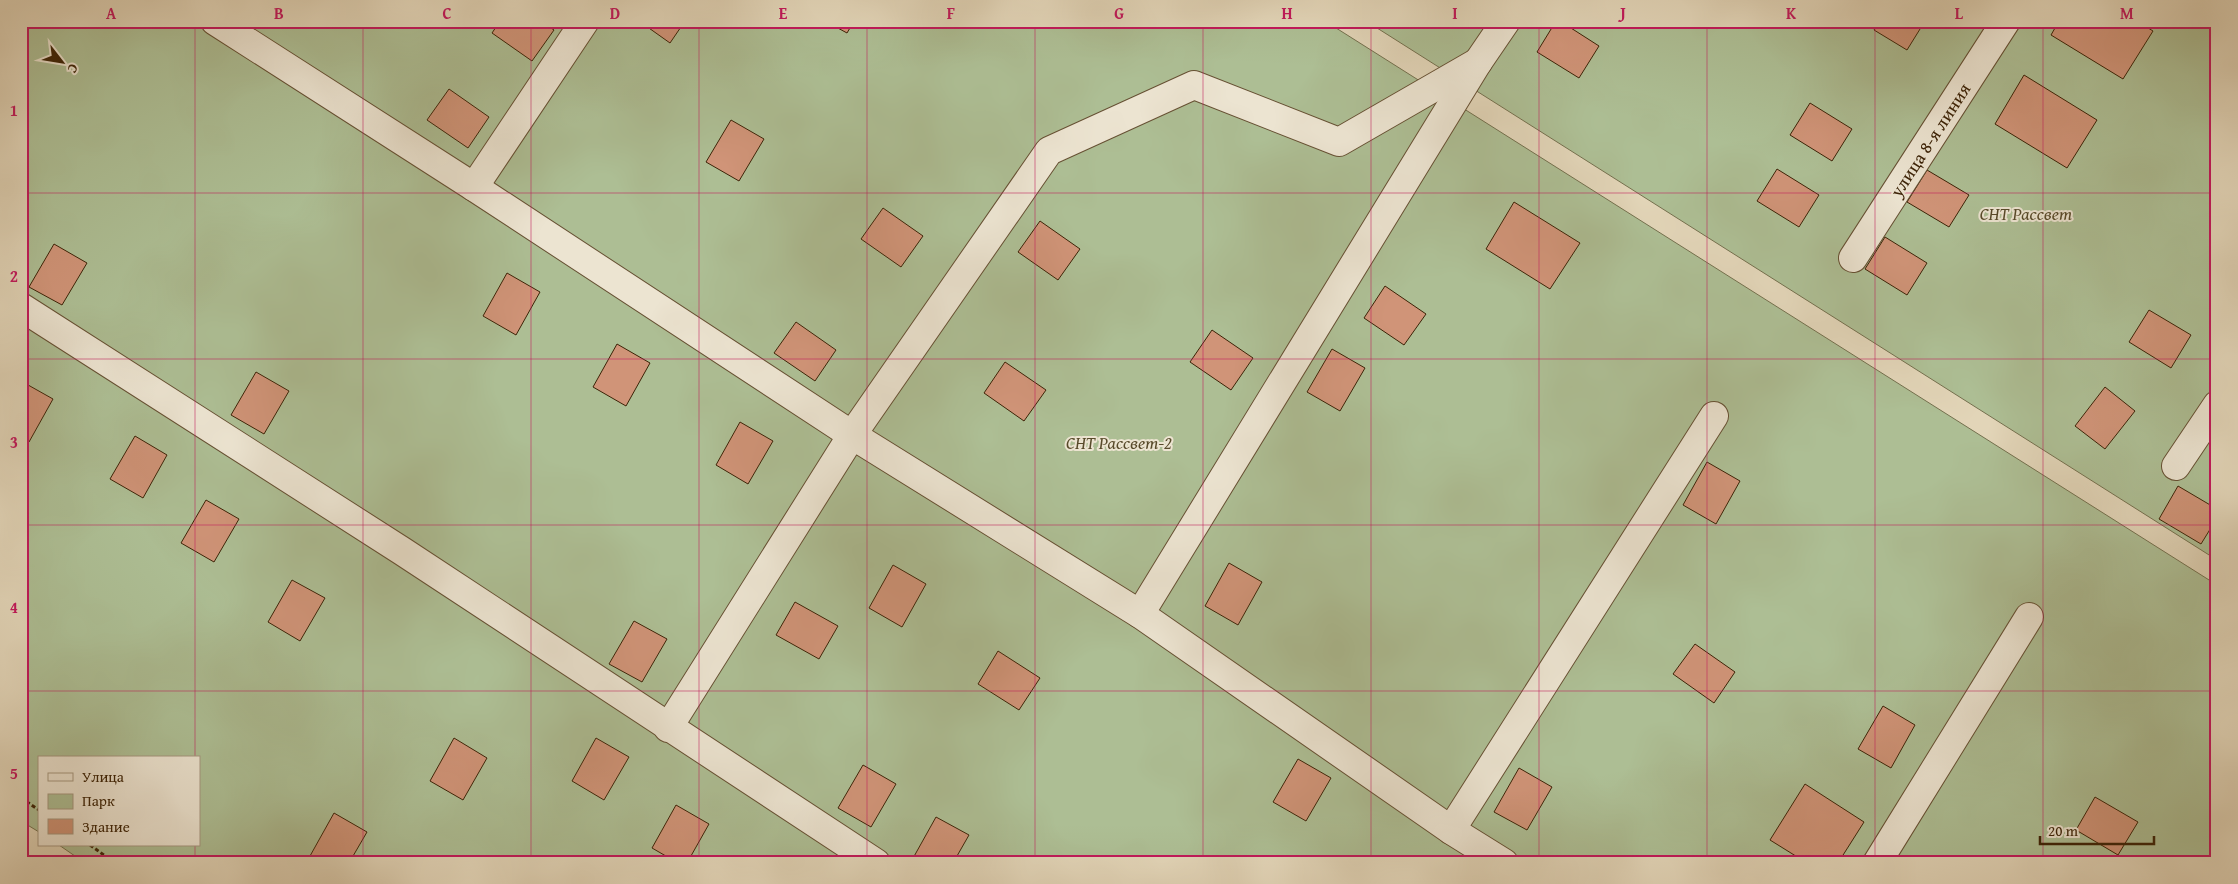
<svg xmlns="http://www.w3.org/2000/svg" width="2238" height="884" font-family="'Gentium Book Plus',serif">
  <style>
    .green { fill: #adbe94; stroke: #74704e }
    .building { fill: #d09478; stroke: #3c2307 }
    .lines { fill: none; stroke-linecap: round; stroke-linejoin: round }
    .minor-casing { stroke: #665033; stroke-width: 30 }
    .path { stroke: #3c2307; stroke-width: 3; stroke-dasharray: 4 2.5; stroke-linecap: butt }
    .minor { stroke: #ece4d1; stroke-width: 28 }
    .grid { fill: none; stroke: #c2185b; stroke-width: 1; stroke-opacity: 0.55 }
    .labels { text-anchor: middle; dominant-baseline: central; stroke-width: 4; stroke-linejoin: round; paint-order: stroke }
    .street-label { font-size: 18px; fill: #3c2307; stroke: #ece4d1 }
    .park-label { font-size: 18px; font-style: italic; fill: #584a2a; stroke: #ece4d1 }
    .neatline { fill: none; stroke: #c2185b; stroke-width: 2 }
    .grid-label { font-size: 16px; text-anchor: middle; font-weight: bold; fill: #c2185b }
  </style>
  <rect width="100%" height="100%" fill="#e2d5b8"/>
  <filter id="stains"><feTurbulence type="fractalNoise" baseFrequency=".004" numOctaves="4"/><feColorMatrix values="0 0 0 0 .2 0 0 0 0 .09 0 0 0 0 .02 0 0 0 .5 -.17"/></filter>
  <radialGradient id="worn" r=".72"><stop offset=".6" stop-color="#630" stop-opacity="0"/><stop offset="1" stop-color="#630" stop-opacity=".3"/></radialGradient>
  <g class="green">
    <polygon points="21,21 1325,21 2217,585 2217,852 2196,863 85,863 59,845 199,845 199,758 39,758 39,832 21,821"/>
    <polygon points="1366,21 2217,21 2217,560"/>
  </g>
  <g class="building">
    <polygon points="500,21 541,21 554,30 532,61 492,33"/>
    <polygon points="639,21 685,21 670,43"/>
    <polygon points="825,21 854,21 847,33"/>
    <polygon points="1556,21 1560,21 1599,46 1579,78 1537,52"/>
    <polygon points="1880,21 1925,21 1907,50 1874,30"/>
    <polygon points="2059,21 2137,21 2153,31 2123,79 2051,35"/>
    <polygon points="2024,75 2097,120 2067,168 1995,124"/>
    <polygon points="449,89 489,117 468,148 427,120"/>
    <polygon points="1810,103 1852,129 1832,161 1790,135"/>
    <polygon points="731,120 764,139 739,181 706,162"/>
    <polygon points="1777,169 1819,195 1799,227 1757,201"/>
    <polygon points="1927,170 1969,195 1949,227 1907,202"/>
    <polygon points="1514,202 1580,243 1550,289 1486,249"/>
    <polygon points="883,208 923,236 901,267 861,239"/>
    <polygon points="1040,221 1080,249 1058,280 1018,252"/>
    <polygon points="1885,237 1927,263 1907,295 1865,269"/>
    <polygon points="54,244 87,263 62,305 29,287"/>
    <polygon points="507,273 540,292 516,335 483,316"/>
    <polygon points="1385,286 1426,314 1404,345 1364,318"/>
    <polygon points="2149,310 2191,335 2171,368 2129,342"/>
    <polygon points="796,322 836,350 815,381 774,353"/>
    <polygon points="1212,330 1253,358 1231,390 1190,362"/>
    <polygon points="617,344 650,363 626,406 593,387"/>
    <polygon points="1332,349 1365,368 1340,411 1307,392"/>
    <polygon points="1005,362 1046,390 1024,421 984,393"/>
    <polygon points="256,372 289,391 264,434 231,415"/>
    <polygon points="21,381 53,399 29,442 21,438"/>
    <polygon points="2105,387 2135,411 2105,449 2075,426"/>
    <polygon points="740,422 773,441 748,484 716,465"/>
    <polygon points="135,436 167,455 143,498 110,479"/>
    <polygon points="1707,462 1740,481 1716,524 1683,505"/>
    <polygon points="2178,486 2217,509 2217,518 2201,544 2159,519"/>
    <polygon points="206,500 239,519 214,562 181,543"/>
    <polygon points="1229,563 1262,582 1238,625 1205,606"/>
    <polygon points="893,565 926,584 902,627 869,608"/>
    <polygon points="292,580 325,598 300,641 268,622"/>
    <polygon points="795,602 838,626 819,659 776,635"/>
    <polygon points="634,621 667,639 642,682 609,664"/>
    <polygon points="1695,644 1735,672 1714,703 1673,674"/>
    <polygon points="998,651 1040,678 1019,710 978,684"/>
    <polygon points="1883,706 1915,725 1891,768 1858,749"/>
    <polygon points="454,738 487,758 463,800 430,781"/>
    <polygon points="596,738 629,757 604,800 572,781"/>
    <polygon points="1298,759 1331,778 1306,821 1273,802"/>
    <polygon points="863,765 896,784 871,827 838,808"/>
    <polygon points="1519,768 1552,787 1527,830 1494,812"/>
    <polygon points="1805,784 1864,822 1838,863 1807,863 1770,840"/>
    <polygon points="2095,797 2138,822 2118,855 2076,830"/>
    <polygon points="676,805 709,824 687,863 678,863 652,848"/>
    <polygon points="334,813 367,832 349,863 321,863 310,856"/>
    <polygon points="936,817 969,835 953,863 917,863 912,860"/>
  </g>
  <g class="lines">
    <defs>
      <g id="minor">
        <polyline points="215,21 474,187 852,435 1140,614 1451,830 1504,863"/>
        <polyline points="474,187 585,21"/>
        <polyline points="1853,258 2006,21"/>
        <polyline points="21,307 402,551 876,863"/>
        <polyline points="2176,466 2217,405"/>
        <polyline points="1140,614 1478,62 1506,21"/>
        <polyline points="668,728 852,435 1049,151 1194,85 1339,142 1478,62"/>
        <polyline points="1451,830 1714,416"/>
        <polyline points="1877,863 2029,617"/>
      </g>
    </defs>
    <use href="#minor" class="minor-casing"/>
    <g class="path">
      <polyline points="21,798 39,810"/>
      <polyline points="90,845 115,863"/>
    </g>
    <use href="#minor" class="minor"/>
  </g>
  <path class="grid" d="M195 21V758M363 21V863M531 21V863M699 21V863M867 21V863M1035 21V863M1203 21V863M1371 21V863M1539 21V863M1707 21V863M1875 21V863M2043 21V863M21 193H2217M21 359H2217M21 525H2217M21 691H2217M195 845V863"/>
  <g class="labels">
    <g class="street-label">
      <text transform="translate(1930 140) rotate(-57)">улица 8-я линия</text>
    </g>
    <g class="park-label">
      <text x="2026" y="213">СНТ Рассвет</text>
      <text x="1119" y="442">СНТ Рассвет-2</text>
    </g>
  </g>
  <rect width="2238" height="884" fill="none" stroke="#e2d5b8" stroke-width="55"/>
  <rect x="38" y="756" width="162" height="90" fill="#ece4d1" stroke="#a69780"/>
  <rect x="48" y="773" width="25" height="8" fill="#ece4d1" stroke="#a69780"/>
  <text x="82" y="782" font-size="15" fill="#3c2307">Улица</text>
  <rect x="48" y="794" width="25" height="15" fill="#adbe94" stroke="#a69780"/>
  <text x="82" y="806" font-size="15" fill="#3c2307">Парк</text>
  <rect x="48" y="819" width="25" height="15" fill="#d09478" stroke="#a69780"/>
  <text x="82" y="832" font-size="15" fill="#3c2307">Здание</text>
  <g transform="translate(62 62) rotate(121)" stroke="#ece4d1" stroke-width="4" paint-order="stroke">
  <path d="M0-4L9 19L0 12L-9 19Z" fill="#3c2307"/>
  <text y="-8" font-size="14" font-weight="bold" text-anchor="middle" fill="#3c2307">С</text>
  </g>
  <path d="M2040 836v8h114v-8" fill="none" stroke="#3c2307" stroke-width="2.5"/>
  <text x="2048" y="836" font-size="15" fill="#3c2307" stroke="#ece4d1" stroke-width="4" paint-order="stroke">20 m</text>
  <rect x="28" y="28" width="2182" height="828" class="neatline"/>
  <g class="grid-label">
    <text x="111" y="19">A</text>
    <text x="279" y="19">B</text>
    <text x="447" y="19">C</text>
    <text x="615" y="19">D</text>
    <text x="783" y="19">E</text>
    <text x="951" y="19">F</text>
    <text x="1119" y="19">G</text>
    <text x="1287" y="19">H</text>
    <text x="1455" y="19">I</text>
    <text x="1623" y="19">J</text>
    <text x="1791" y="19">K</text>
    <text x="1959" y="19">L</text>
    <text x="2127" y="19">M</text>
    <text x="14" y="116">1</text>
    <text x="14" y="282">2</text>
    <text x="14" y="448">3</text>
    <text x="14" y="613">4</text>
    <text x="14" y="779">5</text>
  </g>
  <rect width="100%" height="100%" filter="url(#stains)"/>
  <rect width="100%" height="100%" fill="url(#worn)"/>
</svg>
